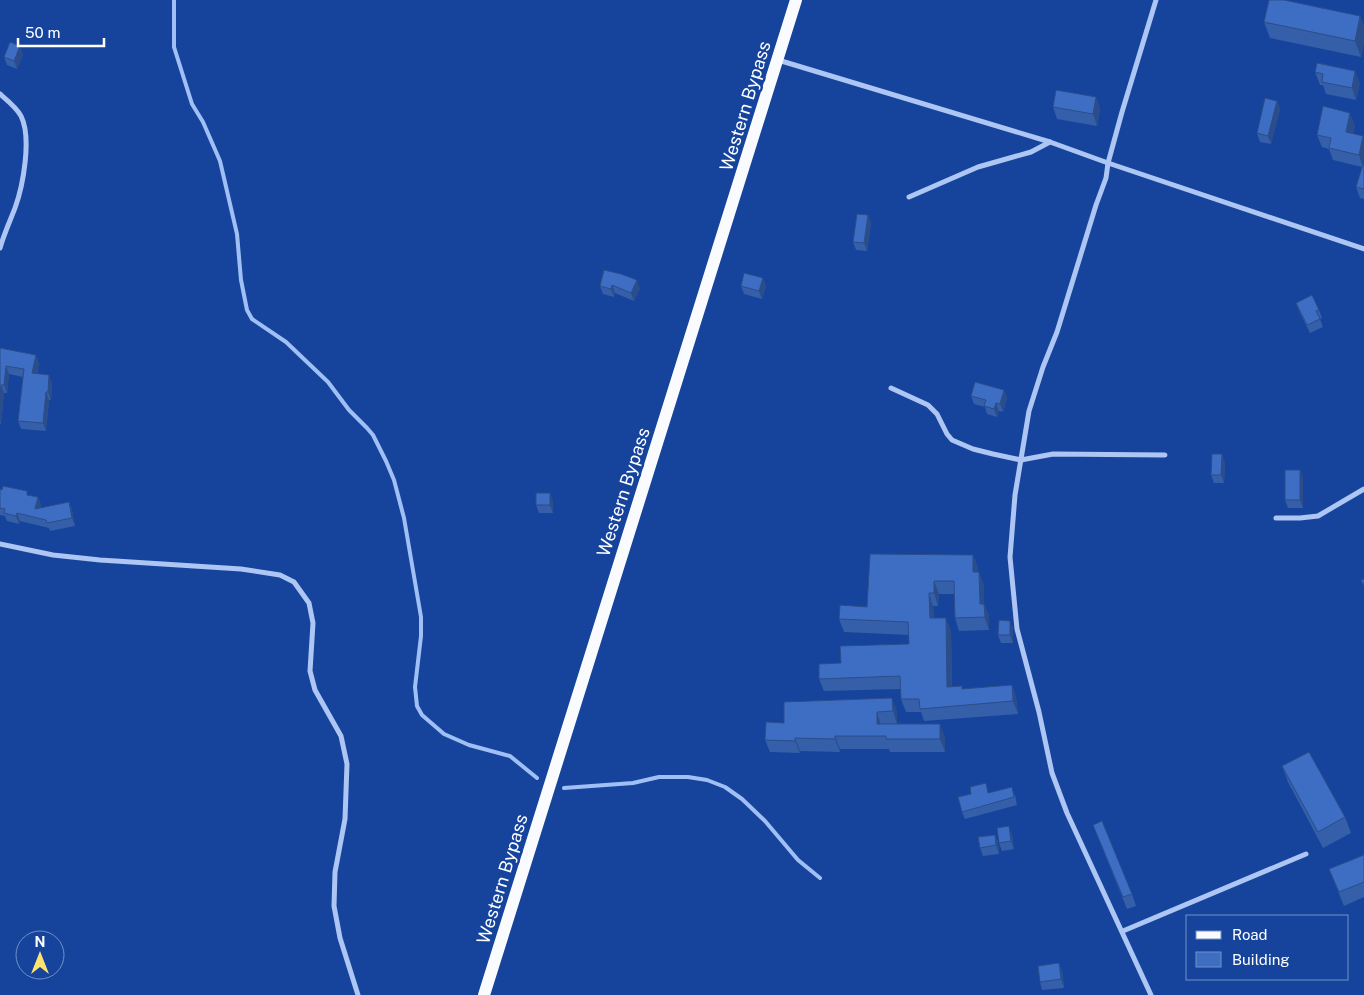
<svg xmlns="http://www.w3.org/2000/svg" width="1364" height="995" font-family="'Public Sans',sans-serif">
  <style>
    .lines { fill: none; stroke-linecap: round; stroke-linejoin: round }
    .stream { stroke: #a0c0f5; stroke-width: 4 }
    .street { stroke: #adc6f3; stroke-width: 5 }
    .primary { stroke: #f9fbff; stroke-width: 12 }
    .wall { fill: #355fa9 }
    .shaded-wall { fill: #2b4d89 }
    .building { fill: #3e6ec4; stroke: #2b4d89 }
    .labels { text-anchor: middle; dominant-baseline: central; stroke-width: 5; stroke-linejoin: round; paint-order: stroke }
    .street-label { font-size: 18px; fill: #fff; stroke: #16449d }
  </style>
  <rect width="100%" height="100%" fill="#16449d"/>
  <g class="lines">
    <g class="stream">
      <polyline points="174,0 174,47 192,104 203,122 220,161 237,234 241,280 247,310 252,319 286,342 328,382 349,410 367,428 373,435 386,461 394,480 404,518 421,617 421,636 415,687 417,706 422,715 444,734 469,745 510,756 537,778"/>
      <polyline points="564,788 633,783 659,777 688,777 707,780 725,787 742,799 765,821 798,860 820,878"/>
    </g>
    <g class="street">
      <polyline points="778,60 1050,142 1108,163 1364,249"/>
      <path d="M0 94C7 100 17 108 21 116 32 138 23 186 15 208 10 221 4 234 0 248"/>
      <polyline points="909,197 978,167 1031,152 1050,142"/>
      <polyline points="891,388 928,405 937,414 947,434 952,440 973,449 993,454 1021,460 1053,454 1165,455"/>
      <polyline points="1276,518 1300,518 1318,516 1364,489"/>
      <polyline points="0,544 53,555 100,560 241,569 280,575 294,582 309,603 313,623 310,671 315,690 341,736 347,764 345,819 335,872 334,906 340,938 358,995"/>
      <polyline points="1123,931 1306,854"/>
      <polyline points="1151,995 1067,813 1052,773 1039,712 1017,629 1010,557 1015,495 1029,411 1043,367 1057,332 1096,205 1106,178 1108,163 1122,112 1156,0"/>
    </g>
    <polyline class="primary" points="484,995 796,0"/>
  </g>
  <g class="wall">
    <polygon points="1360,16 1364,26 1364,42 1361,57 1270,38 1264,22"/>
    <polygon points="23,54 17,69 7,65 4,57"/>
    <polygon points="1315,72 1360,83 1356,100 1326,94 1323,85 1320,85"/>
    <polygon points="1096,97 1100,109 1097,126 1057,119 1053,107"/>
    <polygon points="1277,101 1280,109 1271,144 1260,142 1257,133"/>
    <polygon points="1355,125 1353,134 1363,136 1364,138 1364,199 1360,198 1356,187 1362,167 1333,160 1329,149 1322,147 1317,135"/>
    <polygon points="868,215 871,223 867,251 856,250 853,242"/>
    <polygon points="604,270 640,288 634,301 615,293 614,297 603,294 600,286"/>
    <polygon points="741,286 766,286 762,299 744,294"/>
    <polygon points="1296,303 1319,310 1322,318 1320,319 1323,327 1310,333 1299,311"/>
    <polygon points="0,348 39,363 37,374 52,383 51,400 49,400 46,431 21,429 18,421 23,377 9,374 7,393 4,393 1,424 0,424"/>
    <polygon points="1004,390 1007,398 1003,412 999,411 997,417 987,414 985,407 974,404 971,396"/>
    <polygon points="1225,462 1224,483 1214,483 1211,475"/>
    <polygon points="1300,470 1303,478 1303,508 1288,508 1285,500"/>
    <polygon points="0,489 38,497 41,505 40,508 69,502 72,510 75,526 50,531 49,528 20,521 19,524 7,521 5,516 0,515"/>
    <polygon points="553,501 553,513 539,513 536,505"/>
    <polygon points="973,555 978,568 978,572 979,572 984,585 984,604 989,616 989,630 959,631 955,618 954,594 939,594 938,606 933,606 934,618 951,631 952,687 963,689 1012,685 1016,697 1018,714 924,721 921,712 906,712 901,699 901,689 824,691 819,679 841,663 909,644 909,635 844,632 839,619 867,607"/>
    <polygon points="1010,621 1013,629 1013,643 1001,643 998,635"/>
    <polygon points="784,702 897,711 897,724 887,724 945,737 945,752 890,752 889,749 840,749 840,752 800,751 800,753 770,752 765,740 784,723"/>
    <polygon points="1282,766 1345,817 1351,833 1323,848 1288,782"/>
    <polygon points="989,793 1015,795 1017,805 965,819 962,812"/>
    <polygon points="1093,825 1132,894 1136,906 1127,909"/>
    <polygon points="1012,834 1014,849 1002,851 999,843"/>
    <polygon points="995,835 998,843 999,854 983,856 980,848"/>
    <polygon points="1364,855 1364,897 1344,906 1329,869"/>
    <polygon points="1059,963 1062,971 1064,988 1042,990 1040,982"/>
  </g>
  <g class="shaded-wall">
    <polygon points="1360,16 1364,26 1364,42 1361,57 1355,41"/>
    <polygon points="20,46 23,54 17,69 14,61"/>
    <polygon points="1355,71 1360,83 1356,100 1352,88"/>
    <polygon points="1096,97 1100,109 1097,126 1093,114"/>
    <polygon points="1277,101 1280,109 1271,144 1268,136"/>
    <polygon points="1350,113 1355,125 1350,144 1346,132"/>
    <polygon points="1363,136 1364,138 1364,163 1363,167 1359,155"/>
    <polygon points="868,215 871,223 867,251 864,243"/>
    <polygon points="763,278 766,286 762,299 759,291"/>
    <polygon points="637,280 640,288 634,301 631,293"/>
    <polygon points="612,285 615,293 614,297 611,289"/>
    <polygon points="36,355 39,363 35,381 32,373"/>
    <polygon points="6,366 9,374 7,393 4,385"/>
    <polygon points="49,375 52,383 51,400 48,392"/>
    <polygon points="1,385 4,393 1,424 0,421 0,398"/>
    <polygon points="1004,390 1007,398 1003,412 1000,404"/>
    <polygon points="46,392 49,400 46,431 43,423"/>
    <polygon points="996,403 999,411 997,417 994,409"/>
    <polygon points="1222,454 1225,462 1224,483 1221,475"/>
    <polygon points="1300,470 1303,478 1303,508 1300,500"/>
    <polygon points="550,493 553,501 553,513 550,505"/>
    <polygon points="38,497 41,505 38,517 35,509"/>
    <polygon points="69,502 72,510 75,526 72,518"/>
    <polygon points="17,513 20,521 19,524 16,516"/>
    <polygon points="973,555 978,568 978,585 973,572"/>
    <polygon points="979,572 984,585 984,604 989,616 989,630 980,604"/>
    <polygon points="934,581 939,594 938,606 934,593"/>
    <polygon points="929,593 933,606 935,631 930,618"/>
    <polygon points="946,618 951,631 952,700 947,687"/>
    <polygon points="1010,621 1013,629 1013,643 1010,635"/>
    <polygon points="1012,685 1016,697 1018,714 1013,701"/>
    <polygon points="892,698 897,711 897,724 893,711"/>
    <polygon points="877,712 881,725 882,737 877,724"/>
    <polygon points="940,724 945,737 945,752 940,739"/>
    <polygon points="835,736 840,749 840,752 835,739"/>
    <polygon points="795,738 800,751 800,753 795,741"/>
    <polygon points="1009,826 1012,834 1014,849 1011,841"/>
    <polygon points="995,835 998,843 999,854 996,845"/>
    <polygon points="1059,963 1062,971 1064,988 1061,979"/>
  </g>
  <g class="building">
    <polygon points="1269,0 1284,0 1360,16 1355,41 1264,22"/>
    <polygon points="10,42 20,46 14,61 4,57"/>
    <polygon points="1317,63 1355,71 1352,88 1322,82 1323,74 1315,72"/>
    <polygon points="1056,90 1096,97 1093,114 1053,107"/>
    <polygon points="1265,98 1277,101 1268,136 1257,133"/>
    <polygon points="1323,106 1350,113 1346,132 1363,136 1359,155 1329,148 1331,138 1317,135"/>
    <polygon points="1364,161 1364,189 1356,187"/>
    <polygon points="857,214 868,215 864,243 853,242"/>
    <polygon points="604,270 621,274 637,280 631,293 612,285 611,289 600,286"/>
    <polygon points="744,273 763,278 759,291 741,286"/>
    <polygon points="1312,295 1319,310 1316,311 1320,319 1307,325 1296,303"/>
    <polygon points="0,348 36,355 32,373 49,375 48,392 46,392 43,423 18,421 24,369 6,366 4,385 1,385 0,398"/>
    <polygon points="975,382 1004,390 1000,404 996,403 994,409 984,406 986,400 971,396"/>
    <polygon points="1212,454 1222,454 1221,475 1211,475"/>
    <rect x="1285" y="470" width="15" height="30"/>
    <polygon points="3,486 27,491 27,495 38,497 35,509 69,502 72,518 47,523 46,520 17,513 16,516 4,513 5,509 0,508 0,489 2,490"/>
    <rect x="536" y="493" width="14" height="12"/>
    <polygon points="870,554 973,555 973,572 979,572 980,604 984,604 985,617 955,618 954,581 934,581 934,593 929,593 930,618 946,618 947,687 962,686 962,689 1012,685 1013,701 920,709 919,699 901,699 900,676 819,679 819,664 841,663 840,646 909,644 908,622 839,619 840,605 867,607"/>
    <polygon points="1364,579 1364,586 1361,580"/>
    <polygon points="999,620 1010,621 1010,635 998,635"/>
    <polygon points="892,698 893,711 877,712 877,724 940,724 940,739 886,739 886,736 835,736 835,739 795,738 795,741 765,740 766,722 784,723 784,702"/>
    <polygon points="1309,752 1345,817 1318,832 1282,766"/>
    <polygon points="986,783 988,793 1012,787 1014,797 962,812 958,797 971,794 970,787"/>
    <polygon points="1102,821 1132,894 1123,897 1093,825"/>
    <polygon points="1009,826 1011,841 999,843 997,828"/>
    <polygon points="995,835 996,845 980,848 978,837"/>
    <polygon points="1364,855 1364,882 1339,892 1329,869"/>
    <polygon points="1059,963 1061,979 1040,982 1038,966"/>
  </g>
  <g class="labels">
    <g class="street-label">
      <text transform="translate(745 106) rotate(-73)">Western Bypass</text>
      <text transform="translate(623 492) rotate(-72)">Western Bypass</text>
      <text transform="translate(502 879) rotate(-73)">Western Bypass</text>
    </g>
  </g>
  <rect x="1186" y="915" width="162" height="65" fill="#16449d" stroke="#738fc4"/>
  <rect x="1196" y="931" width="25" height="8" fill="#f9fbff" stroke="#738fc4"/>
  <text x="1232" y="940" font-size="15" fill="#ffffff">Road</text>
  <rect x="1196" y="952" width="25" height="15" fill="#3e6ec4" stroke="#738fc4"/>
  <text x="1232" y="965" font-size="15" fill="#ffffff">Building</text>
  <g transform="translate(40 955)"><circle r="24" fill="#16449d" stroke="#738fc4"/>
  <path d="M0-4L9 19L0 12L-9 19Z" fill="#ffe36f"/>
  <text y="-8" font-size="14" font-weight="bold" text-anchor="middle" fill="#ffffff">N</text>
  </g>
  <path d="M18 38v8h86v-8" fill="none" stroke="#ffffff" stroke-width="2.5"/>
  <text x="25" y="38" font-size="15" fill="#ffffff" stroke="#16449d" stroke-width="4" paint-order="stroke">50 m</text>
</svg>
